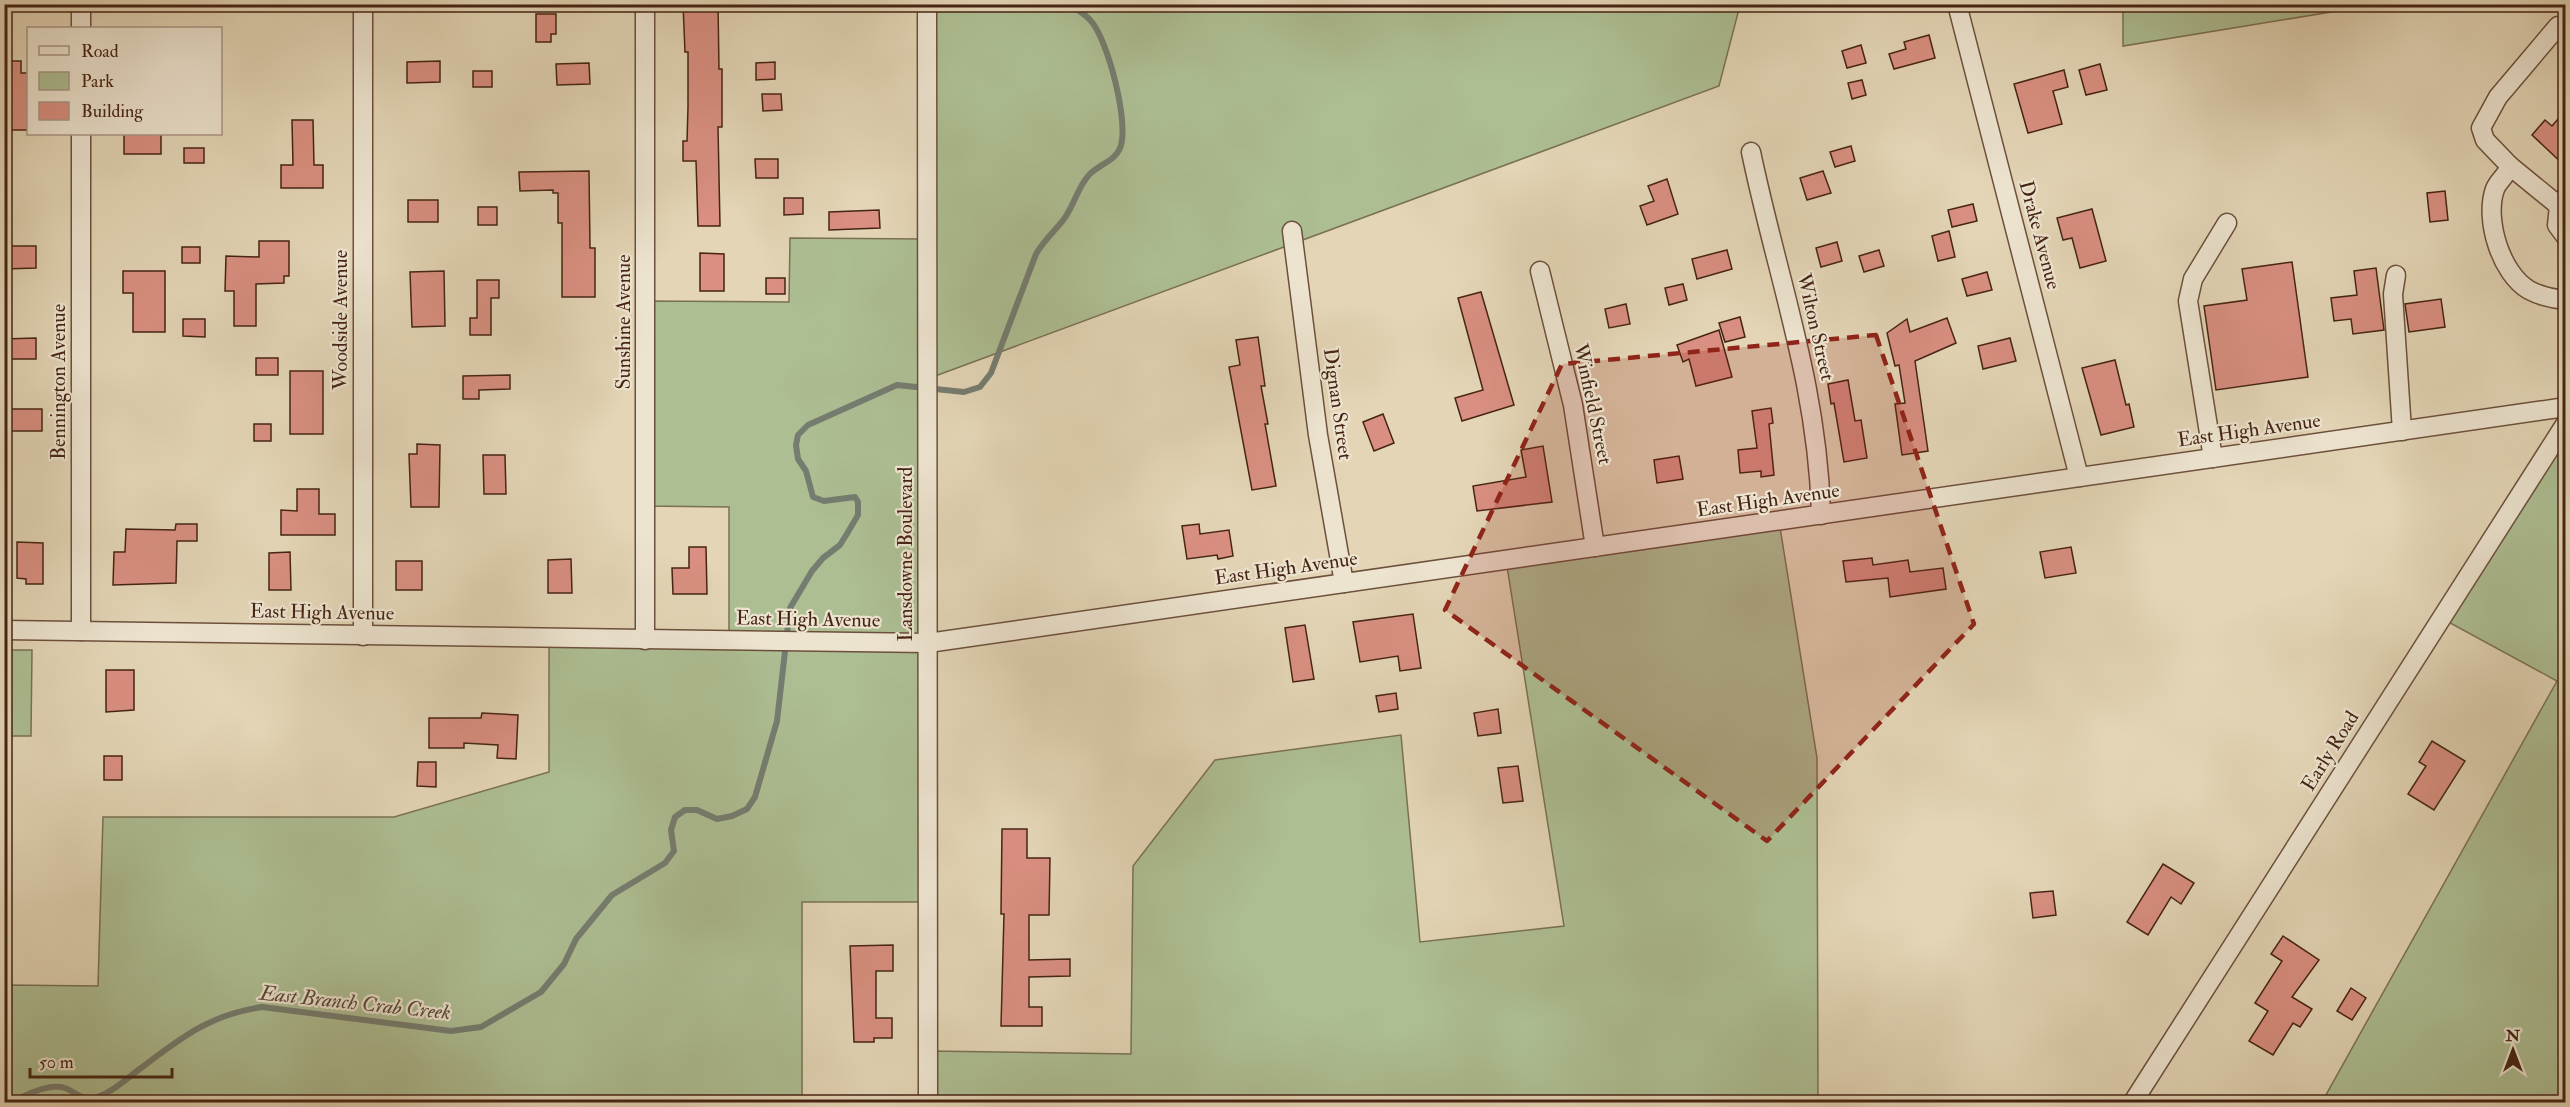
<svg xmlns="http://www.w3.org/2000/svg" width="2570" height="1107" font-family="'IM FELL Double Pica',serif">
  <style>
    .green { fill: #adbe93; stroke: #7a7154; stroke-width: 1.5 }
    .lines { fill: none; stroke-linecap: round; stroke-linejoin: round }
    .stream { stroke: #757d70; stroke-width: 6 }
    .building { fill: #d98f81; stroke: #462414; stroke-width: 1.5 }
    .minor-casing { stroke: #6d503c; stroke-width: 21 }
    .minor { stroke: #ede4d0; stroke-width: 18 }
    .marked { fill: #8f2418; fill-opacity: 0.2; stroke: #8f2418; stroke-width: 4.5; stroke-dasharray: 12 8; stroke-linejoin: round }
    .labels { text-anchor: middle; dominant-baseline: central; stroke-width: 4.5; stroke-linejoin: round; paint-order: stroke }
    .street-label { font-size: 20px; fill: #462414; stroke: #ede4d0 }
    .water-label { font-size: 21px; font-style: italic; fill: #5a493a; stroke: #ede4d0 }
  </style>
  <rect width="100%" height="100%" fill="#e3d5b6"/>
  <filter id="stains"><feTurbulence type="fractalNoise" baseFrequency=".00333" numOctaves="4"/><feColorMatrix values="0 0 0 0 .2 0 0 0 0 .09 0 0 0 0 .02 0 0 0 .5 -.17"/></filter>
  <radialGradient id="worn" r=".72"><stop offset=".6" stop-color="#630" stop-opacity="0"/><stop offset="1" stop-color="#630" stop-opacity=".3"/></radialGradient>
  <g class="green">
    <polygon points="927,5 1740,5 1719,86 927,379 928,902 802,902 802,1102 5,1102 5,985 98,986 103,817 394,817 549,772 549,638 729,641 729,507 645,506 645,301 789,302 790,238 927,239"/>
    <polygon points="2123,5 2123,4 2374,5 2123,46"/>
    <polygon points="2565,423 2565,1102 2322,1102 2557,681 2441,618"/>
    <polygon points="1779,521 1817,758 1818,1102 928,1102 928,1051 1131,1054 1133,866 1215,760 1401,735 1420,942 1564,926 1506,560"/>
    <polygon points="5,650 32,650 31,736 5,736"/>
  </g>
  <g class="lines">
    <path class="stream" d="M13 1102C27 1094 49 1083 65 1088 76 1092 82 1101 95 1098 113 1092 126 1079 141 1068 181 1038 211 1014 262 1007L451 1031 481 1027 541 992 564 964 576 939 612 895 665 863 674 851 671 830 675 817 685 810H697L717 819 732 816 747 809 755 797 777 721 790 608 812 571 823 558 840 545 848 532 858 515V502L855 497 824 501 813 497 806 471 798 459 796 445 798 435 808 425 897 385 964 392 980 387 991 373 1036 254C1044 240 1055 231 1064 219 1075 204 1077 188 1089 175 1098 165 1115 161 1120 148 1130 125 1108 40 1091 21 1085 14 1076 9 1069 4"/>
  </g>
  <g class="building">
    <polygon points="683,4 718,4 719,69 722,69 722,127 718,127 720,226 698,226 696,161 683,161 683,141 687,141 688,107 688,52 685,52"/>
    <polygon points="536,14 556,14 556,34 551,34 551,42 536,42"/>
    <polygon points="1929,35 1935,58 1894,69 1889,54 1906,49 1904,42"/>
    <polygon points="1861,45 1866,63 1847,68 1842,51"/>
    <polygon points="4,61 21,61 21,73 28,73 28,130 9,130 9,112 4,112"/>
    <polygon points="440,61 440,82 407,83 407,62"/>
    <polygon points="775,62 775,79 756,80 756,63"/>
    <polygon points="589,63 590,84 557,85 556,64"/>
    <polygon points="2100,64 2107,90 2086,95 2079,70"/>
    <polygon points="2064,70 2068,87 2053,91 2062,124 2028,133 2014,84"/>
    <rect x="473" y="71" width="19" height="16"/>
    <polygon points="1862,80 1866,95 1852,99 1848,83"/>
    <polygon points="762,94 781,94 782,110 763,111"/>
    <polygon points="2565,111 2565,166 2532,135 2545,120 2552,126"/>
    <polygon points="292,120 313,120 314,165 323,165 323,188 281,188 281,165 293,165"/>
    <rect x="124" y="134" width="37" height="20"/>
    <polygon points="1851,146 1855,161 1835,167 1830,152"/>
    <rect x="184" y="148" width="20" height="15"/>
    <polygon points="755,159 778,159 778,178 756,178"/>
    <polygon points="589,171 590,248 595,248 595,297 562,297 562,223 558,223 558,193 553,193 553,190 520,191 519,172"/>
    <polygon points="1823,171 1831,193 1807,200 1800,178"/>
    <polygon points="1667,179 1678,214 1647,225 1640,206 1654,201 1648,186"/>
    <polygon points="2445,191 2448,220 2430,222 2427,193"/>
    <polygon points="784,198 803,198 803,214 784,215"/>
    <rect x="408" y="200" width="30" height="22"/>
    <polygon points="1973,204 1977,221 1952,227 1948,210"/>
    <rect x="478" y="207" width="19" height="18"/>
    <polygon points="2092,209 2106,261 2080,268 2072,238 2063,240 2057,218"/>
    <polygon points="879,210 880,228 829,230 829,212"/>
    <polygon points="1949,231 1955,257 1938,261 1932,236"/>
    <polygon points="259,241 289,241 289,276 284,276 284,283 256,284 256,326 234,326 234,291 225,291 226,256 259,257"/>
    <polygon points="1837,242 1842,261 1821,267 1816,248"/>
    <polygon points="9,246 36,246 36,268 4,269 4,252 9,252"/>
    <rect x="182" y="247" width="18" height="16"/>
    <polygon points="1727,250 1732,269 1697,279 1692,259"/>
    <polygon points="1879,250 1884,266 1864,272 1859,256"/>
    <polygon points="700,253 724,254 724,291 700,291"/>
    <polygon points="2292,262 2308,377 2216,390 2204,306 2247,300 2242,269"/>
    <polygon points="2376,268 2384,330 2353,334 2351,319 2334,321 2331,298 2357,295 2354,271"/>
    <polygon points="123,271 165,271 165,332 133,332 133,293 123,293"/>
    <polygon points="444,271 445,326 412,327 410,272"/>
    <polygon points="1987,272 1992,290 1967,296 1962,279"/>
    <rect x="766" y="278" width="19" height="16"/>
    <polygon points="477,280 499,280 499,298 491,298 491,335 470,335 470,318 477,318"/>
    <polygon points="1683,284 1687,300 1669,305 1665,288"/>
    <polygon points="1481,292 1514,405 1462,421 1455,398 1483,390 1458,298"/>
    <polygon points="2441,299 2445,327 2409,332 2405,304"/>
    <polygon points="1626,304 1630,324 1609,328 1605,309"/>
    <polygon points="1740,317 1745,337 1725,342 1719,323"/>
    <polygon points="1947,318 1956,343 1915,361 1928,451 1902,455 1895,404 1905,403 1899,365 1895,366 1887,333 1907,319 1910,332"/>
    <polygon points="183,319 205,319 205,337 183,336"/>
    <polygon points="1719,330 1732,377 1696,386 1689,359 1683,362 1677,345"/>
    <polygon points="1258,337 1265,386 1261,386 1268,424 1265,424 1276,486 1252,490 1229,367 1240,365 1236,340"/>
    <polygon points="36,338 36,359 4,359 4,339"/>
    <polygon points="2010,338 2016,361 1983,369 1978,346"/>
    <rect x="256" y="358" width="22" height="17"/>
    <polygon points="2115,360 2126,405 2129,404 2134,427 2101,435 2082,368"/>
    <rect x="290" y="371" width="33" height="63"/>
    <polygon points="510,375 510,389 479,390 479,399 463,399 463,376"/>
    <polygon points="1848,380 1855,421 1861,420 1867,458 1844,462 1834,403 1831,404 1828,384"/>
    <polygon points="1771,408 1773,423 1769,424 1774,475 1761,477 1761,471 1740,473 1738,450 1757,448 1752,411"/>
    <rect x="4" y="409" width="38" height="22"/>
    <polygon points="1383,414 1394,443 1374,451 1363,422"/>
    <rect x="254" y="424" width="17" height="17"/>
    <polygon points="417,444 440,445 439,507 411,507 409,454 417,454"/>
    <polygon points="1543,446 1552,502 1477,511 1473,486 1526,477 1521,450"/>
    <polygon points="483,455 505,455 506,494 484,494"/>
    <polygon points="1679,456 1683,479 1657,483 1654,460"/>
    <polygon points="297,489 319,489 319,514 335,514 335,535 281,535 281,510 297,511"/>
    <polygon points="176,524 197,524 197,541 177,541 176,583 113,585 114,552 125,552 126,529 175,530"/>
    <polygon points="1199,524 1200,534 1229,530 1233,556 1218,559 1217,555 1187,559 1182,526"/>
    <polygon points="17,542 43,543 43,584 26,584 26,579 17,578"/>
    <polygon points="689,547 706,547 707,594 673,594 672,568 689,568"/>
    <polygon points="2071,547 2076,573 2045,578 2040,552"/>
    <polygon points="290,552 291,590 269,590 269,553"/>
    <polygon points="1872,558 1873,565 1908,560 1910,572 1943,568 1946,589 1890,597 1888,578 1846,582 1843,561"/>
    <polygon points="571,559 572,593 548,593 548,560"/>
    <rect x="396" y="561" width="26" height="29"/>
    <polygon points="1413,614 1421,668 1400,671 1398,656 1360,662 1353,622"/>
    <polygon points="1305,625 1314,679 1293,682 1285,628"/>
    <polygon points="106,670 134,670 134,710 106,712"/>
    <polygon points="1396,693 1398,709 1379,712 1376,696"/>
    <polygon points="1498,709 1501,733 1478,736 1474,713"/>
    <polygon points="482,713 518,715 516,759 497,758 498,745 464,743 464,748 429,748 429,718 481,718"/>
    <polygon points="2432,741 2465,761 2434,810 2408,794 2426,766 2419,762"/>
    <rect x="104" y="756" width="18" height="24"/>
    <polygon points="418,762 436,762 436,787 417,786"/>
    <polygon points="1518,766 1523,801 1503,803 1498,768"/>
    <polygon points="1002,829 1027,829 1027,858 1050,858 1049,915 1029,915 1029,960 1070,959 1070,976 1029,977 1029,1007 1042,1007 1042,1026 1001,1026 1004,914 1001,914"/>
    <polygon points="2163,864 2194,883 2181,904 2171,897 2148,935 2127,922"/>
    <polygon points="2053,891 2056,915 2033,918 2030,893"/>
    <polygon points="2283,936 2319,960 2292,997 2312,1009 2300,1027 2293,1023 2273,1055 2249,1041 2268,1011 2255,1003 2282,961 2271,954"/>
    <polygon points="893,945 893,971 876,971 876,1018 892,1018 892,1038 874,1038 874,1042 854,1042 850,946"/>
    <polygon points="2351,988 2366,998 2352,1020 2337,1011"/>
  </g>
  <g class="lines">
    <defs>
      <g id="minor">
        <polyline points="81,4 81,28"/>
        <polyline points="363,4 363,636"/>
        <polyline points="645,4 645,640"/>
        <polyline points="927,4 928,1102"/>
        <polyline points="1957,4 2079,477"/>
        <path d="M2558 26 2498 97 2481 128 2485 140 2510 166C2507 175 2498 181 2495 189 2484 219 2501 274 2529 290 2540 296 2554 299 2566 300"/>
        <polyline points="81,134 81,631"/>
        <path d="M1751 152C1777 277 1818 385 1821 515"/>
        <polyline points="2510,166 2559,206"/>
        <polyline points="2564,198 2559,206 2557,225 2566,237"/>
        <polyline points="1292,231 1318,435 1344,583"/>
        <polyline points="1540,271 1573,405 1595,547"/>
        <polyline points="2396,275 2393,294 2402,431"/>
        <polyline points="2213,458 2188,301 2193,279 2227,223"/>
        <polyline points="4,630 928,643 2566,407"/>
        <polyline points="2133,1102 2566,423"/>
      </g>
    </defs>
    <use href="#minor" class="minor-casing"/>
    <use href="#minor" class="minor"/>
  </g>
  <path class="marked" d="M1876 335 1974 624 1767 841 1445 610 1562 364Z"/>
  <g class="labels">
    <g class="street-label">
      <text transform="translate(2040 235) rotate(75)">Drake Avenue</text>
      <text transform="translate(340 320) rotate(-90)">Woodside Avenue</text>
      <text transform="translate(623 322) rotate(-90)">Sunshine Avenue</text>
      <text transform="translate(1816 327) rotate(77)">Wilton Street</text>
      <text transform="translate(58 382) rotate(-90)">Bennington Avenue</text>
      <text transform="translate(1338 404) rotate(82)">Dignan Street</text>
      <text transform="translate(1593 404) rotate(78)">Winfield Street</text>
      <text transform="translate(2249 430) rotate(-8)">East High Avenue</text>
      <text transform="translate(1768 500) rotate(-8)">East High Avenue</text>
      <text transform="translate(905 554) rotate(-90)">Lansdowne Boulevard</text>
      <text transform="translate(1286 568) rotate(-8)">East High Avenue</text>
      <text transform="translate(322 612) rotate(1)">East High Avenue</text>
      <text transform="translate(808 619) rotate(1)">East High Avenue</text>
      <text transform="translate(2330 751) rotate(-58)">Early Road</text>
    </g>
    <g class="water-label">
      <text transform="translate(355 1003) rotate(6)">East Branch Crab Creek</text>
    </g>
  </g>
  <rect width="2570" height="1107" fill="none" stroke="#e3d5b6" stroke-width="24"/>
  <rect x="6" y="6" width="2558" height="1095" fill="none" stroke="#462414" stroke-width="3"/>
  <rect x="12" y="12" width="2546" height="1083" fill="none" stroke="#462414" stroke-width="1.5"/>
  <rect x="27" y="27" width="195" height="108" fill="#ede4d0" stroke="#aa9785" stroke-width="1.5"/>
  <rect x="39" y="46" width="30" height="9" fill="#ede4d0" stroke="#aa9785" stroke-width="1.5"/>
  <text x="81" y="57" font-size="18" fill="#462414">Road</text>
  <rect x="39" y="72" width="30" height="18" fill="#adbe93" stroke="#aa9785" stroke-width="1.5"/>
  <text x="81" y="87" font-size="18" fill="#462414">Park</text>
  <rect x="39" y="102" width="30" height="18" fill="#d98f81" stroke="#aa9785" stroke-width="1.5"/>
  <text x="81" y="117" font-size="18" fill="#462414">Building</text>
  <g transform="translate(2513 1050)" stroke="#ede4d0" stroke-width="4.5" paint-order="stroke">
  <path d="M0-4.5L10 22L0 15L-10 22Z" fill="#462414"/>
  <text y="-9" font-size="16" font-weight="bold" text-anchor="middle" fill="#462414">N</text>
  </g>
  <path d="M30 1068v9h142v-9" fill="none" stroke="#462414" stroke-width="3"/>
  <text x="39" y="1068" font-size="18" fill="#462414" stroke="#ede4d0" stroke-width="4.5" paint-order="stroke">50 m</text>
  <rect width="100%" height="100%" filter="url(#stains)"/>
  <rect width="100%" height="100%" fill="url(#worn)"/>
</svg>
